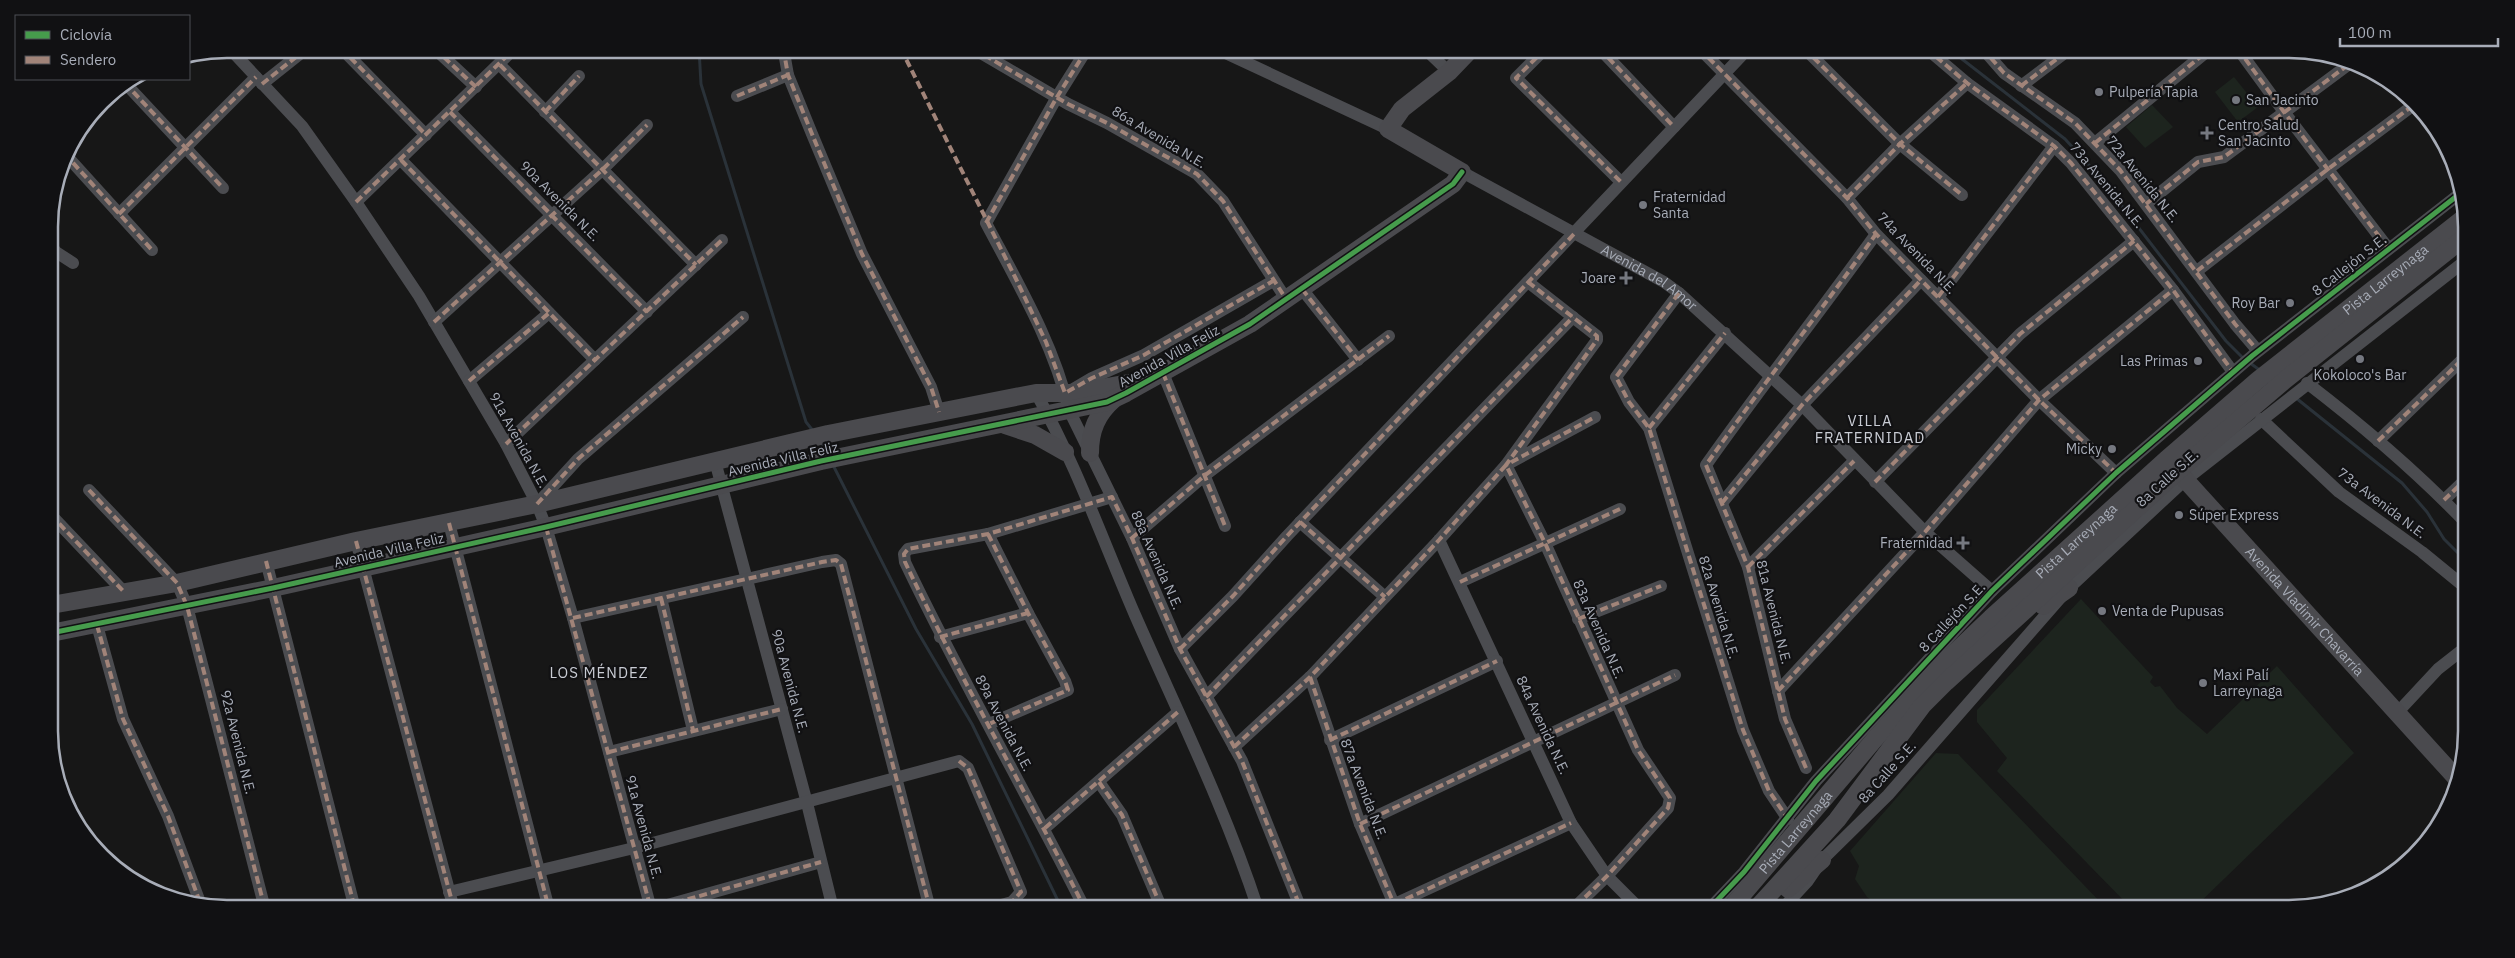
<svg xmlns="http://www.w3.org/2000/svg" width="2515" height="958" font-family="'IBM Plex Sans',sans-serif">
  <style>
    .green { fill: #1d241e }
    .lines { fill: none; stroke-linecap: round; stroke-linejoin: round }
    .stream { stroke: #2a3239; stroke-width: 3 }
    .street { stroke: #4b4c50; stroke-width: 12 }
    .secondary { stroke: #4a4a4e; stroke-width: 18 }
    .quiet { stroke: #a18479; stroke-width: 4; stroke-dasharray: 8 4; stroke-linecap: butt }
    .cycleway-casing { stroke: #111113; stroke-width: 8 }
    .cycleway { stroke: #469c4c; stroke-width: 5 }
    .poi-dot { fill: #757880; stroke: #111113; stroke-width: 2 }
    .labels { text-anchor: middle; dominant-baseline: central; stroke-width: 4.5; stroke-linejoin: round; paint-order: stroke }
    .poi-label { font-size: 14px; fill: #a8adb8; stroke: #111113; text-anchor: start }
    .street-label { font-size: 14px; fill: #a8adb8; stroke: #111113 }
    .neighbourhood-label { font-size: 15px; letter-spacing: 1px; fill: #c9ccd4; stroke: #111113 }
    .rim { fill: none; stroke: #a8adb8; stroke-width: 2.5 }
  </style>
  <rect width="100%" height="100%" fill="#171717"/>
  <g class="green">
    <polygon points="2234,77 2258,107 2238,122 2215,92"/>
    <polygon points="2152,105 2173,127 2145,148 2126,127"/>
    <polygon points="2081,599 2153,677 2150,682 2155,687 2160,686 2177,708 2207,734 2277,666 2354,753 2193,909 2132,909 1997,771 2007,758 1977,722 1977,710"/>
    <polygon points="1936,753 1958,754 2107,909 1884,909 1867,897 1855,879 1859,866 1850,851"/>
  </g>
  <g class="lines">
    <g class="stream">
      <polyline points="699,49 701,84 806,422 814,432"/>
      <polyline points="1949,49 2065,139 2098,175 2226,341 2243,358"/>
      <polyline points="2250,363 2261,371"/>
      <polyline points="2296,398 2402,483 2427,512 2444,539 2466,561"/>
      <polyline points="821,441 827,453"/>
      <polyline points="833,465 916,629 972,724 1062,909"/>
    </g>
    <g class="street">
      <polyline points="230,49 302,126 356,202 419,296 506,444 537,504 546,527 573,618 651,909"/>
      <polyline points="342,49 426,135"/>
      <polyline points="435,49 476,87"/>
      <polyline points="788,49 785,58 788,75 812,134 862,254 931,387 939,412"/>
      <polyline points="974,49 1068,104 1107,123 1197,174 1223,201 1286,299"/>
      <path d="M1087 49 1057 97 986 223C1017 282 1054 344 1069 410L1132 538 1180 649 1242 761 1301 909"/>
      <polyline points="1217,49 1388,129"/>
      <polyline points="1425,49 1449,72"/>
      <polyline points="1545,49 1516,78 1621,182"/>
      <polyline points="1600,49 1674,127"/>
      <polyline points="1700,49 1847,198 1876,234 1921,280 2039,400 2116,473"/>
      <polyline points="1805,49 1900,144 1962,195"/>
      <polyline points="1927,49 1967,83 2054,146 2071,163 2173,290 2233,372"/>
      <polyline points="1983,49 2004,73 2075,123 2120,170 2235,324 2258,351"/>
      <polyline points="2238,49 2284,112 2388,248"/>
      <polyline points="500,65 696,265"/>
      <polyline points="125,83 223,188"/>
      <polyline points="262,84 306,49"/>
      <polyline points="2021,86 2070,49"/>
      <polyline points="108,94 110,92"/>
      <polyline points="737,96 788,75"/>
      <polyline points="450,112 647,312"/>
      <polyline points="545,112 579,76"/>
      <polyline points="2095,143 2210,49"/>
      <polyline points="65,154 152,250"/>
      <polyline points="401,160 595,360"/>
      <path id="s1" d="M1462 172 1664 282 1679 293 1802 405 1925 532 1992 591"/>
      <polyline points="1847,198 1900,144 1967,83"/>
      <polyline points="356,202 514,49"/>
      <polyline points="2146,204 2198,162 2224,157 2352,62"/>
      <polyline points="119,214 256,77"/>
      <polyline points="49,243 56,252 73,263"/>
      <polyline points="2197,271 2328,169 2415,104"/>
      <polyline points="1528,282 1597,336 1597,340 1506,465 1595,417"/>
      <polyline points="1302,289 1358,360"/>
      <polyline points="1679,293 1616,377 1629,402 1649,428 1743,730 1769,791 1788,819"/>
      <polyline points="1938,297 2054,146"/>
      <polyline points="434,322 602,170 647,125"/>
      <polyline points="1163,373 1225,526"/>
      <polyline points="469,381 549,313"/>
      <path d="M2307 383C2363 426 2417 472 2466 523"/>
      <polyline points="1070,391 1092,378 1144,355 1273,281"/>
      <path d="M1036 393C1076 464 1103 541 1135 615 1178 713 1225 808 1258 909"/>
      <polyline points="2261,419 2339,492 2422,552 2466,588"/>
      <polyline points="1649,428 1725,333"/>
      <polyline points="2378,441 2465,357"/>
      <polyline points="506,444 722,240"/>
      <polyline points="715,461 807,803 833,909"/>
      <polyline points="1875,482 2020,334 2134,241"/>
      <polyline points="89,490 177,583 187,606 265,909"/>
      <polyline points="2444,500 2466,479"/>
      <polyline points="1722,503 1802,405 1921,280"/>
      <polyline points="537,504 578,459 743,317"/>
      <polyline points="51,515 124,592"/>
      <polyline points="1300,522 1385,597"/>
      <polyline points="449,523 549,909"/>
      <polyline points="988,534 1028,613 1065,681 1068,690 989,724"/>
      <polyline points="1132,538 1204,476 1389,336"/>
      <polyline points="1439,540 1571,823 1607,876 1640,909"/>
      <polyline points="356,541 454,909"/>
      <polyline points="266,561 355,909"/>
      <polyline points="1748,567 1854,461"/>
      <polyline points="1460,582 1620,509"/>
      <polyline points="661,598 693,730"/>
      <polyline points="573,618 822,562 836,560 841,564 930,909"/>
      <polyline points="1578,619 1661,586"/>
      <polyline points="97,625 123,719 168,816 201,905"/>
      <polyline points="940,637 1028,613"/>
      <polyline points="1180,649 1233,596 1287,536 1748,49"/>
      <polyline points="1310,677 1360,824 1396,909"/>
      <polyline points="1778,691 1925,532 2039,400 2173,290"/>
      <polyline points="1206,697 1573,317"/>
      <polyline points="2397,713 2438,669 2466,647"/>
      <polyline points="1330,740 1497,661"/>
      <polyline points="1234,747 1310,677 1439,540 1506,465 1545,543 1638,750 1670,798 1668,808 1607,876 1573,909"/>
      <polyline points="609,752 782,709"/>
      <path d="M1806 768 1785 719 1748 567 1706 465C1761 387 1820 312 1876 234"/>
      <polyline points="1099,782 1122,815 1162,909"/>
      <polyline points="1360,824 1675,675"/>
      <polyline points="1045,828 1178,712"/>
      <polyline points="449,892 634,848 959,761 968,768 1021,892 1012,902 987,909"/>
      <polyline points="653,909 821,862"/>
      <path d="M1085 909C1027 793 961 680 905 562L904 554 908 549 988 534 1112 497"/>
      <polyline points="1384,909 1571,823"/>
      <polyline points="1709,909 1744,872 1816,781 1992,591 2116,473 2252,356 2462,192"/>
      <polyline points="1782,909 1807,882 1822,860 1888,795 2069,588 2184,481 2465,261"/>
    </g>
    <g class="secondary">
      <polyline points="1005,425 1035,435 1065,452"/>
      <path d="M1090 453C1090 430 1097 414 1114 399"/>
      <path id="s2" d="M2171 464 2458 780"/>
      <polyline points="51,605 177,583 356,541 537,504 828,434 1036,393 1075,393 1134,382"/>
      <polyline points="2043,606 2069,588"/>
      <polyline points="51,633 273,588 546,527 821,461 1107,402 1126,393 1250,324 1453,184 1462,172 1388,129 1402,109 1449,72 1471,49"/>
      <polyline points="1788,889 1822,860"/>
      <path id="s3" d="M1730 909 1874 740 1948 659 1991 618 2167 459 2258 380 2465 217"/>
      <polyline points="1756,909 1837,820 1922,706 1946,682 2177,472 2285,380 2465,237"/>
    </g>
    <g class="quiet">
      <polyline points="342,49 426,135"/>
      <polyline points="435,49 476,87"/>
      <polyline points="788,49 785,58 788,75 812,134 862,254 931,387 939,412"/>
      <polyline points="901,49 1016,279 1046,342 1065,393 1092,378 1144,355 1273,281"/>
      <polyline points="974,49 1068,104 1107,123 1197,174 1223,201 1286,299"/>
      <polyline points="1545,49 1516,78 1621,182"/>
      <polyline points="1600,49 1674,127"/>
      <polyline points="1700,49 1847,198 1876,234 1921,280 2039,400 2116,473"/>
      <polyline points="1805,49 1900,144 1962,195"/>
      <polyline points="1927,49 1967,83 2054,146 2071,163 2173,290 2233,372"/>
      <polyline points="1983,49 2004,73 2075,123 2120,170 2235,324 2258,351"/>
      <polyline points="2238,49 2284,112 2388,248"/>
      <polyline points="500,65 696,265"/>
      <polyline points="125,83 223,188"/>
      <polyline points="262,84 306,49"/>
      <polyline points="2021,86 2070,49"/>
      <polyline points="108,94 110,92"/>
      <polyline points="737,96 788,75"/>
      <polyline points="450,112 647,312"/>
      <polyline points="545,112 579,76"/>
      <polyline points="2095,143 2210,49"/>
      <polyline points="65,154 152,250"/>
      <polyline points="401,160 595,360"/>
      <polyline points="1847,198 1900,144 1967,83"/>
      <polyline points="356,202 514,49"/>
      <polyline points="2146,204 2198,162 2224,157 2352,62"/>
      <polyline points="119,214 256,77"/>
      <polyline points="986,223 1057,97 1087,49"/>
      <polyline points="2197,271 2328,169 2415,104"/>
      <polyline points="1528,282 1597,336 1597,340 1506,465 1595,417"/>
      <polyline points="1302,289 1358,360"/>
      <polyline points="1679,293 1616,377 1629,402 1649,428 1743,730 1769,791 1788,819"/>
      <polyline points="1938,297 2054,146"/>
      <polyline points="434,322 602,170 647,125"/>
      <polyline points="1163,373 1225,526"/>
      <polyline points="469,381 549,313"/>
      <polyline points="1649,428 1725,333"/>
      <polyline points="2378,441 2465,357"/>
      <polyline points="506,444 722,240"/>
      <polyline points="1875,482 2020,334 2134,241"/>
      <polyline points="89,490 177,583 187,606 265,909"/>
      <polyline points="2444,500 2466,479"/>
      <polyline points="1722,503 1802,405 1921,280"/>
      <polyline points="537,504 578,459 743,317"/>
      <polyline points="51,515 124,592"/>
      <polyline points="1300,522 1385,597"/>
      <polyline points="449,523 549,909"/>
      <polyline points="546,527 651,909"/>
      <polyline points="988,534 1028,613 1065,681 1068,690 989,724"/>
      <polyline points="1132,538 1204,476 1389,336"/>
      <polyline points="356,541 454,909"/>
      <polyline points="266,561 355,909"/>
      <polyline points="1748,567 1854,461"/>
      <polyline points="1460,582 1620,509"/>
      <polyline points="661,598 693,730"/>
      <polyline points="573,618 822,562 836,560 841,564 930,909"/>
      <polyline points="1578,619 1661,586"/>
      <polyline points="97,625 123,719 168,816 201,905"/>
      <polyline points="940,637 1028,613"/>
      <polyline points="1180,649 1233,596 1287,536 1575,233"/>
      <polyline points="1310,677 1360,824 1396,909"/>
      <polyline points="1778,691 1925,532 2039,400 2173,290"/>
      <polyline points="1206,697 1573,317"/>
      <polyline points="1330,740 1497,661"/>
      <polyline points="1234,747 1310,677 1439,540 1506,465 1545,543 1638,750 1670,798 1668,808 1607,876 1573,909"/>
      <polyline points="609,752 782,709"/>
      <polyline points="959,761 968,768 1021,892 1012,902 987,909"/>
      <path d="M1806 768 1785 719 1748 567 1706 465C1761 387 1820 312 1876 234"/>
      <polyline points="1099,782 1122,815 1162,909"/>
      <polyline points="1360,824 1675,675"/>
      <polyline points="1045,828 1178,712"/>
      <polyline points="653,909 821,862"/>
      <path d="M1085 909C1027 793 961 680 905 562L904 554 908 549 988 534 1112 497 1132 538 1180 649 1242 761 1301 909"/>
      <polyline points="1384,909 1571,823"/>
    </g>
    <defs>
      <g id="cycleway">
        <polyline points="51,633 273,588 546,527 821,461 1107,402 1126,393 1250,324 1453,184 1462,172"/>
        <polyline points="1709,909 1744,872 1816,781 1992,591 2116,473 2252,356 2462,192"/>
      </g>
    </defs>
    <use href="#cycleway" class="cycleway-casing"/>
    <use href="#cycleway" class="cycleway"/>
  </g>
  <g class="poi-dot">
    <circle cx="2099" cy="92" r="5"/>
    <circle cx="2236" cy="100" r="5"/>
    <path d="M2204.5 125.5h5v5h5v5h-5v5h-5v-5h-5v-5h5z"/>
    <circle cx="1643" cy="205" r="5"/>
    <path d="M1623.5 270.5h5v5h5v5h-5v5h-5v-5h-5v-5h5z"/>
    <circle cx="2290" cy="303" r="5"/>
    <circle cx="2360" cy="359" r="5"/>
    <circle cx="2198" cy="361" r="5"/>
    <circle cx="2112" cy="449" r="5"/>
    <circle cx="2179" cy="515" r="5"/>
    <path d="M1960.5 535.5h5v5h5v5h-5v5h-5v-5h-5v-5h5z"/>
    <circle cx="2102" cy="611" r="5"/>
    <circle cx="2203" cy="683" r="5"/>
  </g>
  <g class="labels">
    <g class="poi-label">
      <text x="2109" y="92">Pulpería Tapia</text>
      <text x="2246" y="100">San Jacinto</text>
      <text x="2218" y="125">Centro Salud<tspan x="2218" dy="16">San Jacinto</tspan></text>
      <text x="1653" y="197">Fraternidad<tspan x="1653" dy="16">Santa</tspan></text>
      <text x="1616" y="278" text-anchor="end">Joare</text>
      <text x="2280" y="303" text-anchor="end">Roy Bar</text>
      <text x="2188" y="361" text-anchor="end">Las Primas</text>
      <text x="2360" y="375" text-anchor="middle">Kokoloco's Bar</text>
      <text x="2102" y="449" text-anchor="end">Micky</text>
      <text x="2189" y="515">Súper Express</text>
      <text x="1953" y="543" text-anchor="end">Fraternidad</text>
      <text x="2112" y="611">Venta de Pupusas</text>
      <text x="2213" y="675">Maxi Palí<tspan x="2213" dy="16">Larreynaga</tspan></text>
    </g>
    <g class="street-label">
      <text transform="translate(1159 137) rotate(31)">86a Avenida N.E.</text>
      <text transform="translate(2143 179) rotate(51)">72a Avenida N.E.</text>
      <text transform="translate(2107 185) rotate(50)">73a Avenida N.E.</text>
      <text transform="translate(560 201) rotate(45)">90a Avenida N.E.</text>
      <text transform="translate(1917 253) rotate(46)">74a Avenida N.E.</text>
      <text transform="translate(2349 265) rotate(-38)">8 Callejón S.E.</text>
      <text stroke="none"><textPath href="#s1" startOffset="215">Avenida del Amor</textPath></text>
      <text stroke="none"><textPath href="#s3" startOffset="911">Pista Larreynaga</textPath></text>
      <text transform="translate(1169 356) rotate(-29)">Avenida Villa Feliz</text>
      <text transform="translate(519 440) rotate(61)">91a Avenida N.E.</text>
      <text transform="translate(783 459) rotate(-13)">Avenida Villa Feliz</text>
      <text transform="translate(2167 478) rotate(-42)">8a Calle S.E.</text>
      <text transform="translate(2382 503) rotate(37)">73a Avenida N.E.</text>
      <text stroke="none"><textPath href="#s3" startOffset="506">Pista Larreynaga</textPath></text>
      <text transform="translate(389 550) rotate(-13)">Avenida Villa Feliz</text>
      <text transform="translate(1157 560) rotate(66)">88a Avenida N.E.</text>
      <text transform="translate(1719 607) rotate(73)">82a Avenida N.E.</text>
      <text transform="translate(1774 612) rotate(76)">81a Avenida N.E.</text>
      <text stroke="none"><textPath href="#s2" startOffset="199">Avenida Vladimir Chavarría</textPath></text>
      <text transform="translate(1952 617) rotate(-47)">8 Callejón S.E.</text>
      <text transform="translate(1599 629) rotate(66)">83a Avenida N.E.</text>
      <text transform="translate(790 681) rotate(75)">90a Avenida N.E.</text>
      <text transform="translate(1004 723) rotate(62)">89a Avenida N.E.</text>
      <text transform="translate(1543 725) rotate(65)">84a Avenida N.E.</text>
      <text transform="translate(238 742) rotate(76)">92a Avenida N.E.</text>
      <text transform="translate(1887 772) rotate(-48)">8a Calle S.E.</text>
      <text transform="translate(1364 789) rotate(69)">87a Avenida N.E.</text>
      <text transform="translate(644 827) rotate(75)">91a Avenida N.E.</text>
      <text stroke="none"><textPath href="#s3" startOffset="101">Pista Larreynaga</textPath></text>
    </g>
    <g class="neighbourhood-label">
      <text x="1870" y="420">VILLA<tspan x="1870" dy="17">FRATERNIDAD</tspan></text>
      <text x="599" y="672">LOS MÉNDEZ</text>
    </g>
  </g>
  <path d="M0 0H2515V958H0ZM227 58H2289A169 169 0 0 1 2458 227V731A169 169 0 0 1 2289 900H227A169 169 0 0 1 58 731V227A169 169 0 0 1 227 58Z" fill="#111113" fill-rule="evenodd"/>
  <path class="rim" d="M227 58H2289A169 169 0 0 1 2458 227V731A169 169 0 0 1 2289 900H227A169 169 0 0 1 58 731V227A169 169 0 0 1 227 58Z"/>
  <rect x="15" y="15" width="175" height="65" fill="#111113" stroke="#4d4f55"/>
  <rect x="25" y="31" width="25" height="8" fill="#469c4c" stroke="#4d4f55"/>
  <text x="60" y="40" font-size="15" fill="#a8adb8">Ciclovía</text>
  <rect x="25" y="56" width="25" height="8" fill="#a18479" stroke="#4d4f55"/>
  <text x="60" y="65" font-size="15" fill="#a8adb8">Sendero</text>
  <path d="M2340 38v8h158v-8" fill="none" stroke="#a8adb8" stroke-width="2.5"/>
  <text x="2348" y="38" font-size="15" fill="#a8adb8" stroke="#111113" stroke-width="4" paint-order="stroke">100 m</text>
</svg>
